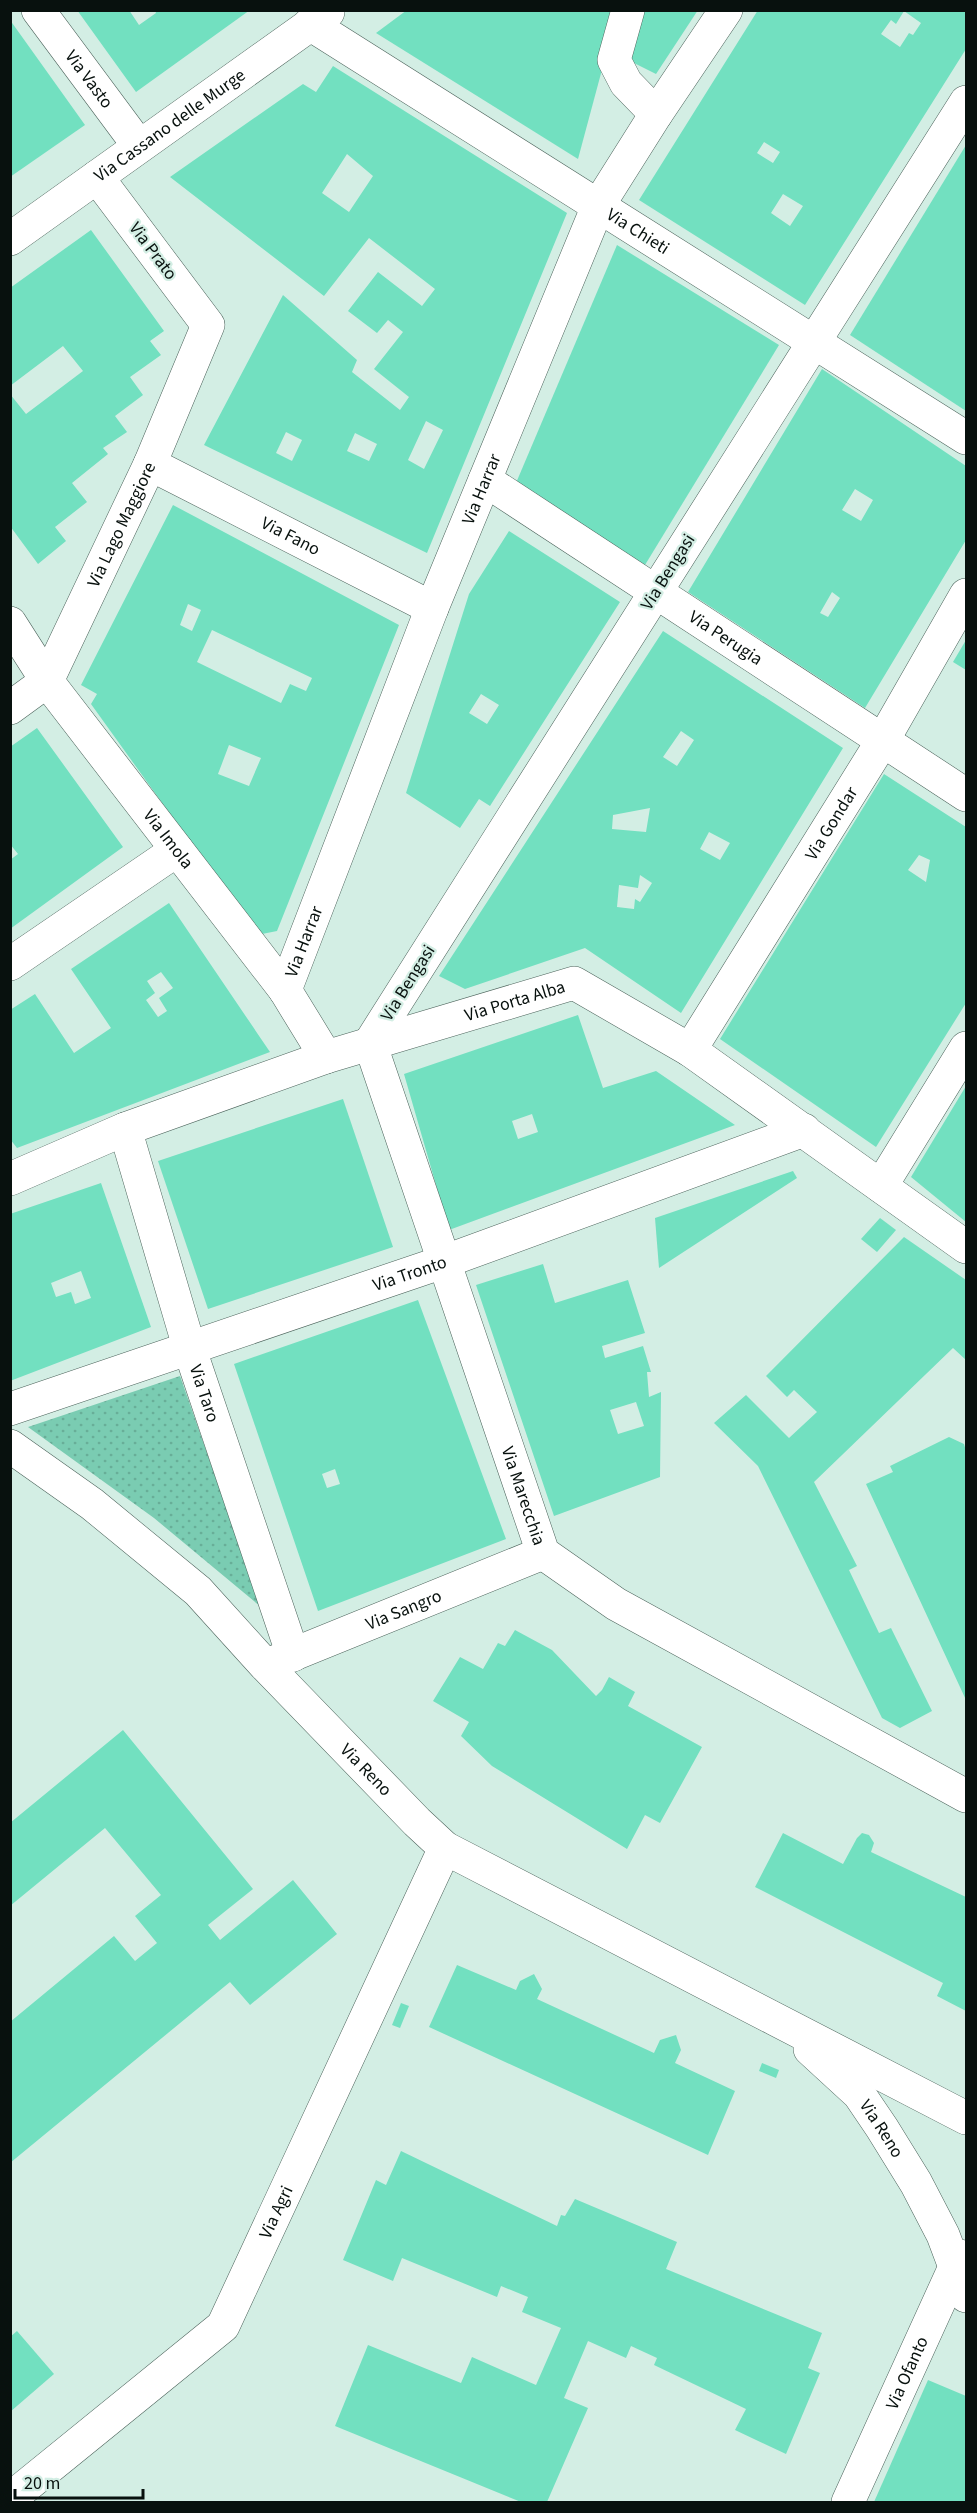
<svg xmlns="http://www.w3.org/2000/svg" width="977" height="2513" font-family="'Source Sans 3',sans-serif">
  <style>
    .park { fill: url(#park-dots) }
    .building { fill: #72e0c0; fill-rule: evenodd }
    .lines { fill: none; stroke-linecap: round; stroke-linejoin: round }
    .minor-casing { stroke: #4c635b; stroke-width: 34 }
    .minor { stroke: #fff; stroke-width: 33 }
    .labels { text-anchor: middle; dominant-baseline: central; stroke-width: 4.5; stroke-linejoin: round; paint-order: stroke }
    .street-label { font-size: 18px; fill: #08110e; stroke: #d3eee4 }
  </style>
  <defs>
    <pattern id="park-dots" width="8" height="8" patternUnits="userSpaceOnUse" patternTransform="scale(1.5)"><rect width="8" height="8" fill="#7accb2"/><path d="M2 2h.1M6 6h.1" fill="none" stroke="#68ae98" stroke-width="1.8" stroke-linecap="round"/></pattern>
  </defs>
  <rect width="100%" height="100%" fill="#d3eee4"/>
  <polygon class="park" points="180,1376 261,1607 154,1518 28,1427"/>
  <g class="building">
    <polygon points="77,10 129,10 139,25 156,13 155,10 250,10 136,92"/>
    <polygon points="407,10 618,10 578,159 376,33"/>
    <polygon points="640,10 698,10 656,74 626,59"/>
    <path d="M758 10H966V49L805 305 639 200ZM904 11 921 23 913 35 909 33 900 47 881 34 891 20 896 24ZM764 142 780 152 773 163 757 153ZM783 194 803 206 790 226 771 213Z"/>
    <polygon points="10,20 85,125 10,177"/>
    <path d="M333 66 567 213 427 553 204 445 283 295 357 360 352 372 400 410 409 397 374 369 403 332 388 320 377 333 348 311 378 272 422 306 435 289 369 238 324 296 170 177 303 84 316 92ZM347 154 373 176 349 212 322 193ZM426 421 443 430 424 469 408 460ZM286 432 302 440 292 461 276 453ZM355 433 377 444 369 461 347 451Z"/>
    <polygon points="966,145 966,411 850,335"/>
    <polygon points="91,230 164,331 150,341 161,355 130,377 143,395 115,416 127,432 103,448 108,454 72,483 87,502 55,527 66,541 38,564 10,526 10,394 26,414 83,371 63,346 10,386 10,288"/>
    <polygon points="617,245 779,345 645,565 516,483"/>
    <path d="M822 369 966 466V540L865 708 688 592ZM855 489 873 500 861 521 842 510ZM832 592 840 598 828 617 820 613Z"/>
    <path d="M173 505 399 625 277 931 257 935 91 704 97 694 81 685ZM188 604 201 610 192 631 180 625ZM212 630 312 678 306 691 290 684 281 703 197 662ZM229 745 261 758 249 786 218 774Z"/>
    <path d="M509 531 620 602 490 806 479 799 460 828 406 793 469 594ZM481 694 499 705 487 724 469 713Z"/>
    <path d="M663 631 843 748 681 1013 585 948 465 989 439 976ZM681 731 694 740 677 766 663 757ZM650 808 646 832 612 829 613 815ZM709 832 730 843 720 860 700 849ZM640 875 652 883 640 902 635 899 634 909 617 907 619 885 638 888Z"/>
    <polygon points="966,640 966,670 953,662"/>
    <polygon points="37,728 123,847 10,929 10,860 18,854 10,844 10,747"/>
    <path d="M884 774 966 827V1003L876 1147 720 1039ZM919 855 930 860 926 882 908 870Z"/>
    <path d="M169 903 270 1052 17 1148 10 1139V1010L35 994 74 1053 111 1028 71 969ZM161 972 173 988 159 998 167 1011 158 1017 146 1000 155 993 147 981Z"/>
    <path d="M578 1015 603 1088 656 1071 735 1125 449 1230 404 1074ZM532 1114 538 1132 518 1139 512 1121Z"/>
    <polygon points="966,1086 966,1222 911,1177"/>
    <polygon points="343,1099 393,1247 208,1309 158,1161"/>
    <polygon points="793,1171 797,1178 659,1268 655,1218"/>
    <path d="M101 1183 151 1327 10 1381V1214ZM81 1271 91 1298 75 1304 71 1292 56 1297 51 1283Z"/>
    <polygon points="880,1218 896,1230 877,1252 861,1239"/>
    <polygon points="904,1237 966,1280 966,1360 953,1348 814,1482 857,1566 849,1570 879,1633 891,1628 932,1711 900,1728 882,1718 758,1466 714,1423 746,1395 789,1438 817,1412 794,1390 787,1397 766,1376"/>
    <path d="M543 1264 555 1303 628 1280 645 1333 602 1346 605 1358 643 1346 651 1372H647L649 1397 661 1392 660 1477 554 1516 476 1285ZM636 1402 644 1426 618 1434 610 1410Z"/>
    <path d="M418 1300 506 1539 318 1611 234 1364ZM335 1469 340 1484 327 1488 322 1474Z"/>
    <polygon points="949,1437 964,1444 966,1451 966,1700 866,1484 893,1472 890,1466"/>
    <polygon points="515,1630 552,1650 596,1696 602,1690 609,1677 635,1692 628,1706 702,1747 660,1823 645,1815 627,1849 492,1766 461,1736 469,1722 433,1701 460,1657 483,1669 498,1643 505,1646"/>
    <polygon points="123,1730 253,1889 208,1925 220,1940 293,1880 337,1934 250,2005 230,1982 10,2163 10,2022 114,1936 135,1961 157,1943 135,1916 161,1895 105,1828 10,1906 10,1823"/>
    <polygon points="783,1833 843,1864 857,1838 862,1833 869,1835 874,1843 871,1852 966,1897 966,2011 937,1996 943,1983 755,1887"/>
    <polygon points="457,1965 516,1990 520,1981 534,1974 542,1989 537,1999 654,2053 660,2040 676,2035 681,2050 675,2063 735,2091 708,2155 429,2027"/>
    <polygon points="401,2003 409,2006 400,2028 392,2025"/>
    <polygon points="762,2063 779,2070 776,2078 759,2071"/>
    <polygon points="401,2151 557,2226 561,2215 565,2216 575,2199 677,2242 666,2269 822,2333 808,2368 820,2373 786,2454 735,2430 746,2409 654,2365 657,2358 631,2346 626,2358 588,2341 564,2398 588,2408 547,2502 521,2502 335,2426 368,2345 461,2383 472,2357 536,2385 561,2328 522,2312 528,2297 501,2286 497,2297 402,2258 393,2281 343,2260 376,2180 386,2185"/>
    <polygon points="17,2331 54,2374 10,2412 10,2337"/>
    <polygon points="928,2380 966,2396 966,2502 874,2502"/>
  </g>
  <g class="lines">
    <defs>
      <g id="minor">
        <path id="s1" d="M38 10 139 146"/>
        <polyline points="628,10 614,60 626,83 656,114"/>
        <path id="s2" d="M310 24 966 438"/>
        <path id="s3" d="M966 102 370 1043 543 1553 616 1604 966 1796"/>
        <path id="s4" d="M10 239 328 12"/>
        <path id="s5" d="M150 464 432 608"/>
        <path id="s6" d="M485 480 966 795"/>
        <path id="s7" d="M10 623 47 681 285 990 326 1057"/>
        <path id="s8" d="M10 708 47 681 150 464 208 325 97 177"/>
        <polyline points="10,964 177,850"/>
        <path id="s9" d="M285 990 432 608 598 206 656 114 726 10"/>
        <path id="s10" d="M690 1050 883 740 966 595"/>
        <path id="s11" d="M125 1129 190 1350 293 1655"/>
        <path id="s12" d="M10 1179 125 1129 326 1057 574 983 690 1050 966 1247"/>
        <polyline points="881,1186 966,1048"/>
        <path id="s13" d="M10 1409 446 1261 804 1130"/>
        <path id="s14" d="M10 1446 92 1504 198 1591 265 1665 417 1822 445 1848 966 2118"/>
        <path id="s15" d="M272 1663 543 1553"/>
        <path id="s16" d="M810 2049 859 2094 882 2128 916 2183 943 2235 966 2296"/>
        <path id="s17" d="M10 2499 223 2326 445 1848"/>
        <path id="s18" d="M848 2502 960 2256"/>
      </g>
    </defs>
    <use href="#minor" class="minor-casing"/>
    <use href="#minor" class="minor"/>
  </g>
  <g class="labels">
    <g class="street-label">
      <text stroke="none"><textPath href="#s1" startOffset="86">Via Vasto</textPath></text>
      <text stroke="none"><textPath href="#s4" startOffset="196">Via Cassano delle Murge</textPath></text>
      <text stroke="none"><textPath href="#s2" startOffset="388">Via Chieti</textPath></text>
      <text transform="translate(153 251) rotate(53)">Via Prato</text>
      <text stroke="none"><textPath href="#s9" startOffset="538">Via Harrar</textPath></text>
      <text stroke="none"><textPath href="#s8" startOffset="219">Via Lago Maggiore</textPath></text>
      <text stroke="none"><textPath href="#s5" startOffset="158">Via Fano</textPath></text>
      <text transform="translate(668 572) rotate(-58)">Via Bengasi</text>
      <text stroke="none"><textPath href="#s6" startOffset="288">Via Perugia</textPath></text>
      <text stroke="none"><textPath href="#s10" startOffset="267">Via Gondar</textPath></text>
      <text stroke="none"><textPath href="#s7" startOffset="268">Via Imola</textPath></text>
      <text stroke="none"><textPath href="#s9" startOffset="52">Via Harrar</textPath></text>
      <text transform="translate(408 983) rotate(-58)">Via Bengasi</text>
      <text stroke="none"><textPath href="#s12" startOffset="536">Via Porta Alba</textPath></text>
      <text stroke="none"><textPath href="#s13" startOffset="422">Via Tronto</textPath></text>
      <text stroke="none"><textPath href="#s11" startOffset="276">Via Taro</textPath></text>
      <text stroke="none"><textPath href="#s3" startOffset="1592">Via Marecchia</textPath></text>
      <text stroke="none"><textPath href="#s15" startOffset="142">Via Sangro</textPath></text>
      <text stroke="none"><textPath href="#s14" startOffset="483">Via Reno</textPath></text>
      <text stroke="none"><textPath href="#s16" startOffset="108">Via Reno</textPath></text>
      <text stroke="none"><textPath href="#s17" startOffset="400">Via Agri</textPath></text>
      <text stroke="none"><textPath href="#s18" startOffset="142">Via Ofanto</textPath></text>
    </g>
  </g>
  <rect width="977" height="2513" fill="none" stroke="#08110e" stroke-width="24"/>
  <path d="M15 2489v9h128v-9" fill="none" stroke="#08110e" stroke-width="3"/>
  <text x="24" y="2489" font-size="18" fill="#08110e" stroke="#d3eee4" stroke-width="4.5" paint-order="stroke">20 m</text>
</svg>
